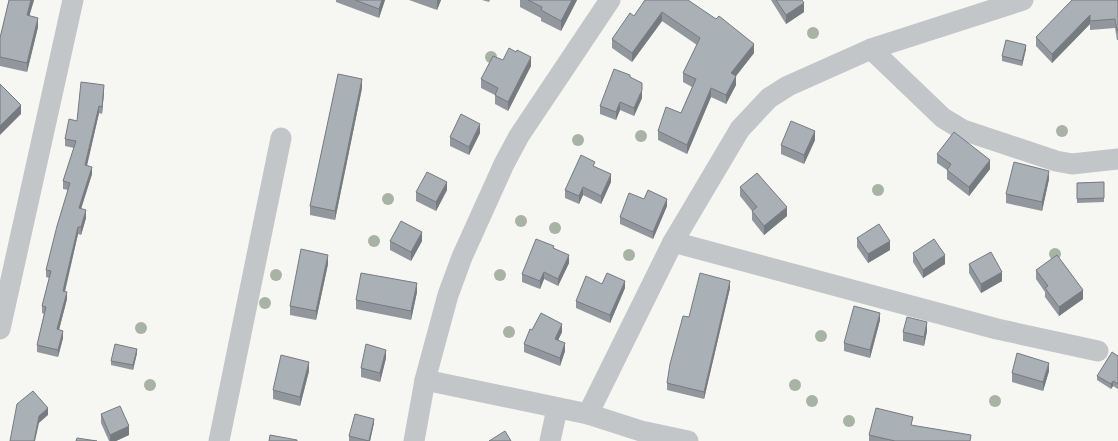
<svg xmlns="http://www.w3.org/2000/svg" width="1118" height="441" font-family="'Work Sans',sans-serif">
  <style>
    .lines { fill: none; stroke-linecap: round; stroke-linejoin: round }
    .street { stroke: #c2c6c9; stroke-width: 21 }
    .tree { fill: #a8b2a5 }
    .wall { fill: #91979d }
    .shaded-wall { fill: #767b7f }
    .building { fill: #a9b0b6; stroke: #767b7f }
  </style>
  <rect width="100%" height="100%" fill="#f6f6f3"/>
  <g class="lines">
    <g class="street">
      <polyline points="871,49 943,118 963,130 1056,161 1072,164 1118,159"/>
      <polyline points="673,242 997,329 1098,351"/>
      <polyline points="0,329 73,0"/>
      <polyline points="425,380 448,295 462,257 504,164 519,136 610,0"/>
      <polyline points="588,414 641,431 688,441"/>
      <polyline points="219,441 281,138"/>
      <polyline points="414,441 425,380 588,414 673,242 740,129 769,98 788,86 871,49 1023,0"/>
      <polyline points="550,441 557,409"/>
    </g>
  </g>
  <g class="tree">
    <circle cx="813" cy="33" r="6"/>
    <circle cx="491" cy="57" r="6"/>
    <circle cx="1062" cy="131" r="6"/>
    <circle cx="641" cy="136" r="6"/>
    <circle cx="578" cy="140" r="6"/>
    <circle cx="878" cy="190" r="6"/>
    <circle cx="388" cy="199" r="6"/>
    <circle cx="521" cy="221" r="6"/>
    <circle cx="555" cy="228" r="6"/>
    <circle cx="374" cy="241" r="6"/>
    <circle cx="1055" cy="254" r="6"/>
    <circle cx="629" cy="255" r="6"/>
    <circle cx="276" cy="275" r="6"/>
    <circle cx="500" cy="275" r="6"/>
    <circle cx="265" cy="303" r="6"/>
    <circle cx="141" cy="328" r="6"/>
    <circle cx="509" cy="332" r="6"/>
    <circle cx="821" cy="336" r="6"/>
    <circle cx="150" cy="385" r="6"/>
    <circle cx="795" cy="385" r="6"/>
    <circle cx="812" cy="401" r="6"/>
    <circle cx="995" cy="401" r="6"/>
    <circle cx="849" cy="421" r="6"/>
  </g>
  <g class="wall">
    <polygon points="9,0 34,0 29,16 38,27 27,72 0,66 0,38"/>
    <polygon points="336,0 385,0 379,18 336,2"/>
    <polygon points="409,0 441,0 437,10"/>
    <polygon points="482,0 490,0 489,2"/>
    <polygon points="520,0 577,0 561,31 541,21 541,18 520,7"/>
    <polygon points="645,0 754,53 736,76 736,85 726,104 711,97 687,154 658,140 658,131 681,113 692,87 683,82 683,73 697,45 662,21 632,62 612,48 612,39 634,16"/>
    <polygon points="771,0 802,0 804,12 786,24"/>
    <polygon points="1118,0 1118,40 1117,40 1115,28 1090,30 1090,24 1052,63 1036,46 1036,37"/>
    <polygon points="1026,49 1022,66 1002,61 1002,56"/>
    <polygon points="503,60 531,66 508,111 495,104 495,95 481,88 481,79"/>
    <polygon points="630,77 642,98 634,116 620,110 616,120 600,114 600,106"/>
    <polygon points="362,88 335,220 310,215 310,206"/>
    <polygon points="104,92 102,114 99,113 87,166 92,174 81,209 86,218 81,235 78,234 65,292 67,299 59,330 63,338 58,357 37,352 37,345 44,314 42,313 42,306 49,278 46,277 46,270 68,190 63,189 63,181 74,148 65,146 65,139 77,121"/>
    <polygon points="480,133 469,155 450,146 450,137"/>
    <polygon points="815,140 804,164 781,154 781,145"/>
    <polygon points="937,154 990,169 969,196 947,179 947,170 937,163"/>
    <polygon points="1049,179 1042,211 1006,203 1006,194"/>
    <polygon points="611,182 601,204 583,195 579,204 565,198 565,190"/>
    <polygon points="1104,182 1104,202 1077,203 1077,183"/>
    <polygon points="740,187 787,216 764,235 752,220 752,211 740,196"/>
    <polygon points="447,190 436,211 416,201 416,192"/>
    <polygon points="644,199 667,206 653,239 620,224 620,217"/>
    <polygon points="857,238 890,250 868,263 857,247"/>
    <polygon points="390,241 422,241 411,261 390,250"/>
    <polygon points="554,248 569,263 558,286 544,279 540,289 522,282 522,274"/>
    <polygon points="913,253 945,264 923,278 913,262"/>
    <polygon points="328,264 316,320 290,315 290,306"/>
    <polygon points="969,264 1002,281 981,293 969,273"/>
    <polygon points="1036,270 1083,299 1059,316 1045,297 1045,292 1036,279"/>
    <polygon points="602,284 625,288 610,323 576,308 576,301"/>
    <polygon points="730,288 704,399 667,390 667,383 689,317"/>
    <polygon points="417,292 411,320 356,309 356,300"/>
    <polygon points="880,320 870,358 844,351 844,343"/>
    <polygon points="532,330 562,332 558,340 565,351 560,366 524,352 524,344"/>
    <polygon points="927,331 924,346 903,341 903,332"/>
    <polygon points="137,353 133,370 111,365 111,361"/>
    <polygon points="1118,356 1118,389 1113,386 1111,389 1097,380 1097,376"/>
    <polygon points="386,358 380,382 361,377 361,368"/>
    <polygon points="309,371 300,406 273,399 273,390"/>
    <polygon points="1049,371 1043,391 1012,382 1012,373"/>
    <polygon points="101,414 129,435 116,441 109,441 101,423"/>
    <polygon points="374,423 370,441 349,441 349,436"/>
    <polygon points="869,435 971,441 869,441"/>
  </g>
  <g class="shaded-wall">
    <polygon points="31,0 34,0 27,24 27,15"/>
    <polygon points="382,0 385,0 379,18 379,9"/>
    <polygon points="437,0 441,0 437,10"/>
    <polygon points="572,0 577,0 561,31 561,21"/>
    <polygon points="804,3 804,12 786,24 786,15"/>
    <polygon points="662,12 662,21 632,62 632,53"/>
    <polygon points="1090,15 1090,24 1052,63 1052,54"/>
    <polygon points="38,18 38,27 27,72 27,63"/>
    <polygon points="754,44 754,53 736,76 736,85 726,104 726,95 731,73"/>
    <polygon points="1026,45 1026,49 1022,66 1022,61"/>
    <polygon points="531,57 531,66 508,111 508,102"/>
    <polygon points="362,79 362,88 335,220 335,211"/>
    <polygon points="104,85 104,92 102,114 102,107"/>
    <polygon points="711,88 711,97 687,154 687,145"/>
    <polygon points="642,90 642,98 634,116 634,108"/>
    <polygon points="620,102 620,110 616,120 616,112"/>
    <polygon points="21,105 21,114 0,135 0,126"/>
    <polygon points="99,106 99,113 85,173 85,165"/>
    <polygon points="480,124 480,133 469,155 469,147"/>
    <polygon points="815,131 815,140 804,164 804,155"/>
    <polygon points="990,160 990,169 969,196 969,187"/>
    <polygon points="92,167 92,174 79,215 79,208"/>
    <polygon points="1049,171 1049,179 1042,211 1042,202"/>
    <polygon points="611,174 611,182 601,204 601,196"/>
    <polygon points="447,182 447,190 436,211 436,202"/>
    <polygon points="583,187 583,195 579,204 579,196"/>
    <polygon points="667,199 667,206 653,239 653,232"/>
    <polygon points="787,207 787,216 764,235 764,226"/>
    <polygon points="86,210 86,218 81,235 81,227"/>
    <polygon points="78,227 78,234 63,298 63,291"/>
    <polygon points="422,232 422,241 411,261 411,252"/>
    <polygon points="890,241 890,250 868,263 868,254"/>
    <polygon points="328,255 328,264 316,320 316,311"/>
    <polygon points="569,255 569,263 558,286 558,279"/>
    <polygon points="945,255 945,264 923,278 923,270"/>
    <polygon points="544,272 544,279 540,289 540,281"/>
    <polygon points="1002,272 1002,281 981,293 981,284"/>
    <polygon points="625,281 625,288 610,323 610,315"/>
    <polygon points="730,281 730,288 704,399 704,392"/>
    <polygon points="417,283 417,292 411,320 411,311"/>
    <polygon points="1083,290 1083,299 1059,316 1059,307"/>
    <polygon points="67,292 67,299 57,337 57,329"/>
    <polygon points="880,313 880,320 870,358 870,350"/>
    <polygon points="927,322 927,331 924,346 924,337"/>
    <polygon points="562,324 562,332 555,347 555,339"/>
    <polygon points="63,331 63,338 58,357 58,350"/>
    <polygon points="565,343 565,351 560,366 560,358"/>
    <polygon points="137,349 137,353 133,370 133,365"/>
    <polygon points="386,350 386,358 380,382 380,373"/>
    <polygon points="309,362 309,371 300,406 300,397"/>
    <polygon points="1049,363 1049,371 1043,391 1043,382"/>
    <polygon points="1113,381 1113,386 1111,389 1111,384"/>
    <polygon points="48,408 48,415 39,423 35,441 34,441 39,416"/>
    <polygon points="374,419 374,423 370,441 369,441"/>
    <polygon points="129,426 129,435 116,441 110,441 110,435"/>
  </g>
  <g class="building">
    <polygon points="9,0 31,0 27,15 38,18 27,63 0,57 0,38"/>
    <polygon points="355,0 382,0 379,9"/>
    <polygon points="528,0 572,0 561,21 541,10 542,7"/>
    <polygon points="645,0 688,0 716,19 719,16 754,44 731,73 736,76 726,95 711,88 687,145 658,131 666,107 681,113 696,79 683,73 700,38 662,12 632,53 612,39 630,13 634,16"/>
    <polygon points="776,0 802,0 804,3 786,15"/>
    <polygon points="1072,0 1118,0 1118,31 1117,31 1115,19 1090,21 1090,15 1052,54 1036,37"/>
    <polygon points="1006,40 1026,45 1022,61 1002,56"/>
    <polygon points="509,48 516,52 517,50 531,57 508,102 495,95 498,88 481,79 493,56 503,60"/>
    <polygon points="614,69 630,75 630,77 642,83 642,90 634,108 620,102 616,112 600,106"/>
    <polygon points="338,74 362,79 335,211 310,206"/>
    <polygon points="81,82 104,85 102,107 99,106 85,165 92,167 79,208 86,210 81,227 78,227 63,291 67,292 57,329 63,331 58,350 37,345 46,307 42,306 51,271 46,270 57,226 70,183 63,181 76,141 65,139 69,119 77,121"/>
    <polygon points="0,84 21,105 0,126"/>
    <polygon points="461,114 480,124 469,147 450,137"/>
    <polygon points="791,121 815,131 804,155 781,145"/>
    <polygon points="954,132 990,160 969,187 947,170 951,164 937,154"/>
    <polygon points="581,155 595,162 593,166 611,174 601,196 583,187 579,196 565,190"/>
    <polygon points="1014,162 1049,171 1042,202 1006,194"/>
    <polygon points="427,172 447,182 436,202 416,192"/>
    <polygon points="757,173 787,207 764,226 752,211 757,207 740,187"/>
    <polygon points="1104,182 1104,198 1077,199 1077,183"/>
    <polygon points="648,190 667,199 653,232 620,217 629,193 644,199"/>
    <polygon points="401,221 422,232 411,252 390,241"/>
    <polygon points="879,224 890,241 868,254 857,238"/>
    <polygon points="536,239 554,246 553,248 569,255 558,279 544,272 540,281 522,274"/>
    <polygon points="934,239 945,255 923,270 913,253"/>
    <polygon points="301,249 328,255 316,311 290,306"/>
    <polygon points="991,252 1002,272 981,284 969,264"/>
    <polygon points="1057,255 1083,290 1059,307 1045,288 1048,286 1036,270"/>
    <polygon points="361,273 417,283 411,311 356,300"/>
    <polygon points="607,273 625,281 610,315 576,301 586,276 602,284"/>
    <polygon points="700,273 730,281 704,392 667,383 670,364 683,316 689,317"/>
    <polygon points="854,306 880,313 870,350 844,343"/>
    <polygon points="541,313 562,324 555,339 565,343 560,358 524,344 530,329 532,330"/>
    <polygon points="907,317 927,322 924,337 903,332"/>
    <polygon points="115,344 137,349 133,365 111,361"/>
    <polygon points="366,344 386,350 380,373 361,368"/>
    <polygon points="1112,352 1118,356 1118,384 1113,381 1111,384 1097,376"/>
    <polygon points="1017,353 1049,363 1043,382 1012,373"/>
    <polygon points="281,355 309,362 300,397 273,390"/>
    <polygon points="33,391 48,408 39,416 34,441 10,441 17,404"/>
    <polygon points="120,406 129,426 110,435 101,414"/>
    <polygon points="876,408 913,417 911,425 971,435 970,441 895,441 869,435"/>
    <polygon points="355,414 374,419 369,441 349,436"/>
    <polygon points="505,431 511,441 489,441"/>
    <polygon points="270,435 297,440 297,441 269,441"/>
    <polygon points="77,438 97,441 76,441"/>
  </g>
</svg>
